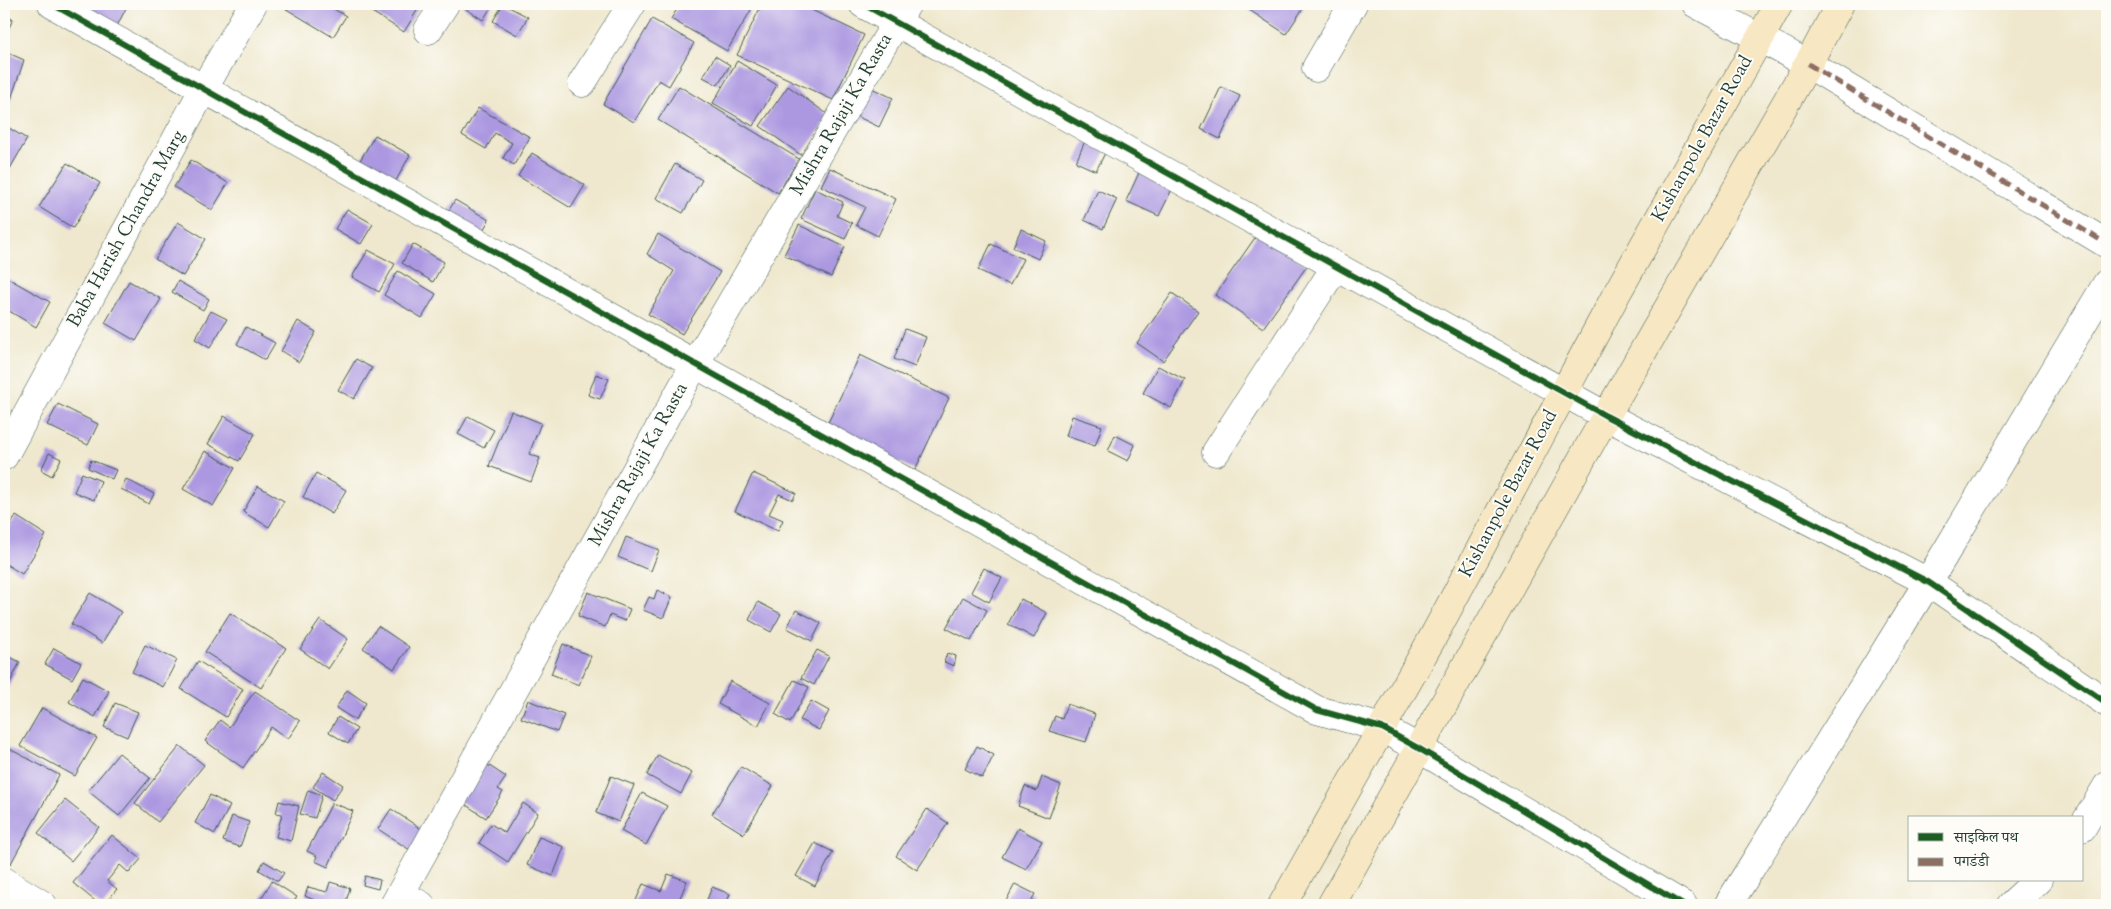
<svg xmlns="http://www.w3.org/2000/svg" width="2111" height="909" font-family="'Sorts Mill Goudy','Noto Serif Devanagari',serif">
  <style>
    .building { fill: #ac98e1 }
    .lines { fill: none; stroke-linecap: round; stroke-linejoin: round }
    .street-casing { stroke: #3e574b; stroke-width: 29 }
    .secondary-casing { stroke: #3e574b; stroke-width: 29 }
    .street { stroke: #fff; stroke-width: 28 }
    .secondary { stroke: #f7e8c3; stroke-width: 28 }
    .quiet { stroke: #8d6e63; stroke-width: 5; stroke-dasharray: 10 5; stroke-linecap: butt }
    .cycleway-casing { stroke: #fdfcf7; stroke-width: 9 }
    .cycleway { stroke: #1b5e20; stroke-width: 6 }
    .labels { text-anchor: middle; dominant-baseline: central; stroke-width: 4; stroke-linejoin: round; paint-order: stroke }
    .street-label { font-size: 19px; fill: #1f3d34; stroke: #fdfcf7 }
  </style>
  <rect width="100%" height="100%" fill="#fdfcf7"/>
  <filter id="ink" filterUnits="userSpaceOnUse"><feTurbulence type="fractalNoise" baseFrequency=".02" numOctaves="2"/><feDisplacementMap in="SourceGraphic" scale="10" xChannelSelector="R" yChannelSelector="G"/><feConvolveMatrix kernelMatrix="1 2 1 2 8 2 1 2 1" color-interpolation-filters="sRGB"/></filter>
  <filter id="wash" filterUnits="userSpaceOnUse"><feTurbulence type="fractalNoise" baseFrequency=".0096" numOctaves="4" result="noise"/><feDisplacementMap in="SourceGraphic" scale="20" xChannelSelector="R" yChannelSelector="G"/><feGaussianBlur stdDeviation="1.12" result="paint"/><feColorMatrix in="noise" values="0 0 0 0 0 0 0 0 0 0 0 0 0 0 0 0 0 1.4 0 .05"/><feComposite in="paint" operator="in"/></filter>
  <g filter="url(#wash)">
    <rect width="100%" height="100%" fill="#efe8ce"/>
    <g id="blocks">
      <g class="building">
        <polygon points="92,4 128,4 114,32 86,16"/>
        <polygon points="285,4 325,4 346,16 333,37 283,7"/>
        <polygon points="359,4 421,4 404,32"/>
        <polygon points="465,4 493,4 483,20 463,7"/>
        <polygon points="503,4 528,17 517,35 493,21"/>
        <polygon points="680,4 741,4 751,10 727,51 671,19"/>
        <polygon points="762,4 799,4 864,35 833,100 737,55"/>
        <polygon points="1240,4 1306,4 1286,34"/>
        <polygon points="4,15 13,19 4,39"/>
        <polygon points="652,19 694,43 669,86 659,80 634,122 603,104"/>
        <polygon points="4,51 24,60 10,102 4,100"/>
        <polygon points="715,56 730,65 718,85 703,77"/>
        <polygon points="737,61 777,85 753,126 713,103"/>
        <polygon points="865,85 893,98 879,127 852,114"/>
        <polygon points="679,86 799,159 778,193 658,120"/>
        <polygon points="788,86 830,116 801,155 760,126"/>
        <polygon points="1221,87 1240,96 1220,139 1201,129"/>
        <polygon points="478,108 530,137 514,165 503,158 512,143 495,133 486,149 462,135"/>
        <polygon points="4,125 27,139 4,179"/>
        <polygon points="375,135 410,155 391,190 355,169"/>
        <polygon points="1085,141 1106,151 1096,171 1076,162"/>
        <polygon points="532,153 585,185 571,208 518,176"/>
        <polygon points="191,160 228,183 212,210 174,187"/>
        <polygon points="67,163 100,183 73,228 39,207"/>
        <polygon points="675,164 702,180 683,213 656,198"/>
        <polygon points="1143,164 1176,181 1159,216 1126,201"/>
        <polygon points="830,168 896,199 878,236 856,225 865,207 821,186"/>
        <polygon points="815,189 843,202 837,216 852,223 845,239 801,219"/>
        <polygon points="1098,190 1117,199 1103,229 1084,220"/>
        <polygon points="455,200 489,220 481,234 447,214"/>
        <polygon points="347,209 373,224 361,244 335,229"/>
        <polygon points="178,222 206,239 183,276 155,259"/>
        <polygon points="799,225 845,247 831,277 784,255"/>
        <polygon points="1021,229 1046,241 1038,259 1013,247"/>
        <polygon points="1259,232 1307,266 1263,328 1215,295"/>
        <polygon points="658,234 720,272 682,334 648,314 674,271 647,254"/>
        <polygon points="413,244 444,262 433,282 402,263"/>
        <polygon points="991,244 1023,259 1010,285 978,270"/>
        <polygon points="368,250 395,264 379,292 352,277"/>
        <polygon points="398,271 436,294 422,318 384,295"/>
        <polygon points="4,276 50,302 36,327 4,308"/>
        <polygon points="129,281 161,299 136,341 105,323"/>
        <polygon points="178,281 209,299 203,310 172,292"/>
        <polygon points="1172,293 1198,311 1163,361 1137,343"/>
        <polygon points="211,311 227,319 210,348 195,339"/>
        <polygon points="298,321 316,332 299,362 281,351"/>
        <polygon points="246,327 275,343 265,360 237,344"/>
        <polygon points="905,329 926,337 915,367 894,359"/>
        <polygon points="860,355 949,398 915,470 826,427"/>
        <polygon points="356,359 372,368 354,399 338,390"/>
        <polygon points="1158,366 1185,380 1171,408 1143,393"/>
        <polygon points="596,374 609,379 600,399 588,395"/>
        <polygon points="58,404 98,424 88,445 47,425"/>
        <polygon points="511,411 541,423 529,454 540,458 531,482 489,466"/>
        <polygon points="224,416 255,434 239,461 208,444"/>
        <polygon points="468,416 494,430 484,448 458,434"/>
        <polygon points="1072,416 1102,426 1095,446 1066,436"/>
        <polygon points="1115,435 1135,445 1128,461 1108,451"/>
        <polygon points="205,451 235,468 213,506 183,489"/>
        <polygon points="49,453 61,459 52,476 41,470"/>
        <polygon points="91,460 116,470 112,479 88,468"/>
        <polygon points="82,473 101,481 94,500 74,492"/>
        <polygon points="316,473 346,490 332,514 303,497"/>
        <polygon points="753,473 796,493 793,500 779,494 769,514 783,520 778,531 735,511"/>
        <polygon points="126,479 154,494 149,504 121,489"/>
        <polygon points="258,486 284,501 269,527 243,512"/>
        <polygon points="16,516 46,535 22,574 4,563 4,536"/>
        <polygon points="626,537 659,550 651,571 618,557"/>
        <polygon points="984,568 1002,578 989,602 971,592"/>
        <polygon points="657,590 672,597 663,618 643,610 649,597 654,599"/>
        <polygon points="588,592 630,609 625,621 610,615 605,627 578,616"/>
        <polygon points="90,593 121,612 102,643 71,624"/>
        <polygon points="963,597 987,610 971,641 946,628"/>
        <polygon points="1021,599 1047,613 1034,638 1008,624"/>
        <polygon points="758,602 781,614 771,632 749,620"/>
        <polygon points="796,610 821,623 812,641 787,628"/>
        <polygon points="230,613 286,648 261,688 205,652"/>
        <polygon points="320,620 348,639 328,669 300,649"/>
        <polygon points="378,626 409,647 394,669 363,648"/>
        <polygon points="563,644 591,656 579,685 551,674"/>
        <polygon points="145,645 177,660 163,687 132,672"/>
        <polygon points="54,648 81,663 72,679 45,664"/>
        <polygon points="817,650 829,656 814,685 801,678"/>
        <polygon points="947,653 956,656 954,666 944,662"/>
        <polygon points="4,654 20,662 4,695"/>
        <polygon points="198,661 243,689 226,717 181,689"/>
        <polygon points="83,677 109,691 95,717 69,702"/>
        <polygon points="794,680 809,687 790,723 775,714"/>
        <polygon points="730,681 770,703 758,726 718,704"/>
        <polygon points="347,690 366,703 355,720 336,708"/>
        <polygon points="255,691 300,721 288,739 271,727 243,768 205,741 220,720 229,727"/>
        <polygon points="528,700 564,715 557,732 521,718"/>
        <polygon points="811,701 829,711 819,730 800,720"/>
        <polygon points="115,703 138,712 127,737 104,727"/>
        <polygon points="1067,704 1095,714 1086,742 1049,731 1055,716 1062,719"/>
        <polygon points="42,708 97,738 75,776 20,746"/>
        <polygon points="338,717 357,729 348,744 329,732"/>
        <polygon points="4,746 59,775 10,865 4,862"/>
        <polygon points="180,746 204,765 158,822 135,803"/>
        <polygon points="977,746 994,755 982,778 965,769"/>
        <polygon points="119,753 150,778 119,816 88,791"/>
        <polygon points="658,755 692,773 681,794 647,775"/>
        <polygon points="485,763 506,777 498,789 503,792 486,818 460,801"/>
        <polygon points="741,767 773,786 744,834 712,814"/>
        <polygon points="323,772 343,785 333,800 313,787"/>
        <polygon points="611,776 634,785 619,822 596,813"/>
        <polygon points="1042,777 1061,785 1049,818 1018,806 1025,786 1037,791"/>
        <polygon points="308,790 322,795 315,818 300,814"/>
        <polygon points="642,793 667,806 646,845 621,831"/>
        <polygon points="210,795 230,806 215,834 195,823"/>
        <polygon points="65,800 99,827 71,861 38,833"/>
        <polygon points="279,801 299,806 291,841 276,837 282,814 276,813"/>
        <polygon points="332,803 353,811 328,867 315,861 317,856 307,851"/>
        <polygon points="523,803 538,813 508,862 479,843 491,824 505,833"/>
        <polygon points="391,809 429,834 416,854 378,829"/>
        <polygon points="927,809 948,823 917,870 896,856"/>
        <polygon points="232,816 249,822 240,847 223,841"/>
        <polygon points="1018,828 1042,841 1026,869 1002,857"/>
        <polygon points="112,835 141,859 129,873 120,865 107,881 117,889 104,905 100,905 73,883"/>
        <polygon points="539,837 564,847 553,876 527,865"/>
        <polygon points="815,843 833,852 815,886 796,876"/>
        <polygon points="264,861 284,873 278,881 259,870"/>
        <polygon points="668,874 687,881 677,905 634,905 643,884 661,891"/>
        <polygon points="365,876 380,880 378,889 363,885"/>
        <polygon points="272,881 297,897 291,905 257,905"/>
        <polygon points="330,882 350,888 345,905 326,905 305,896 308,887 327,892"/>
        <polygon points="1015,884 1035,894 1029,905 1013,905 1006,901"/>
        <polygon points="712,887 730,894 726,905 705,905"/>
      </g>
    </g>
  </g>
  <g filter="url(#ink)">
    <use href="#blocks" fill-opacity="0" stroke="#3e574b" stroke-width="1"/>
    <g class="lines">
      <defs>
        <g id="street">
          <polyline points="52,4 695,364 1317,710 1382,728 1418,748 1683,905"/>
          <polyline points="863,4 1606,416 1928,582 2107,703"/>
          <polyline points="1696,4 1808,64 2107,244"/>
          <polyline points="428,30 445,4"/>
          <polyline points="1316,68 1353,4"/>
          <polyline points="582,83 632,4"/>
          <polyline points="1216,452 1336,266"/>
          <polyline points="4,456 204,88 253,4"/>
          <polyline points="2082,828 2107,786"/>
          <polyline points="4,881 43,905"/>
          <polyline points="400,894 421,905"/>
          <polyline points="394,905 695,364 907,4"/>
          <polyline points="1728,905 1928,582 2107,283"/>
          <polyline points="2011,905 2038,880"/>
        </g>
        <g id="secondary">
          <polyline points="1282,905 1433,637 1617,293 1779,4"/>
          <polyline points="1331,905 1606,416 1808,64 1840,4"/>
        </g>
      </defs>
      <use href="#street" class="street-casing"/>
      <use href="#secondary" class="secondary-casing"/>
      <use href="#street" class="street"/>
      <use href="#secondary" class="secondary"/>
      <polyline class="quiet" points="1808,64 2107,244"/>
      <defs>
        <g id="cycleway">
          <polyline points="52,4 695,364 1317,710 1382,728 1418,748 1683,905"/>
          <polyline points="863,4 1606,416 1928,582 2107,703"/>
        </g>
      </defs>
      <use href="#cycleway" class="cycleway-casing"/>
      <use href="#cycleway" class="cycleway"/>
    </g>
  </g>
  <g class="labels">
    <g class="street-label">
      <text transform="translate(842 115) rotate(-60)">Mishra Rajaji Ka Rasta</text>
      <text transform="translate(1703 139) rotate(-61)">Kishanpole Bazar Road</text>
      <text transform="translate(127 229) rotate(-61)">Baba Harish Chandra Marg</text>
      <text transform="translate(639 465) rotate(-61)">Mishra Rajaji Ka Rasta</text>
      <text transform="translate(1509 494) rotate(-62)">Kishanpole Bazar Road</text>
    </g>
  </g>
  <rect width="2111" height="909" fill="none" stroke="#fdfcf7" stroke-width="20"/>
  <rect x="1908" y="816" width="175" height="65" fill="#fdfcf7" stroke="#a4b0a9"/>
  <rect x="1918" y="833" width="25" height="8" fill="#1b5e20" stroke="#a4b0a9"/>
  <text x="1954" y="842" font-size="15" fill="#1f3d34">साइकिल पथ</text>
  <rect x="1918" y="858" width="25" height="8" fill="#8d6e63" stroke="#a4b0a9"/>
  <text x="1954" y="866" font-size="15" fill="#1f3d34">पगडंडी</text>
</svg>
